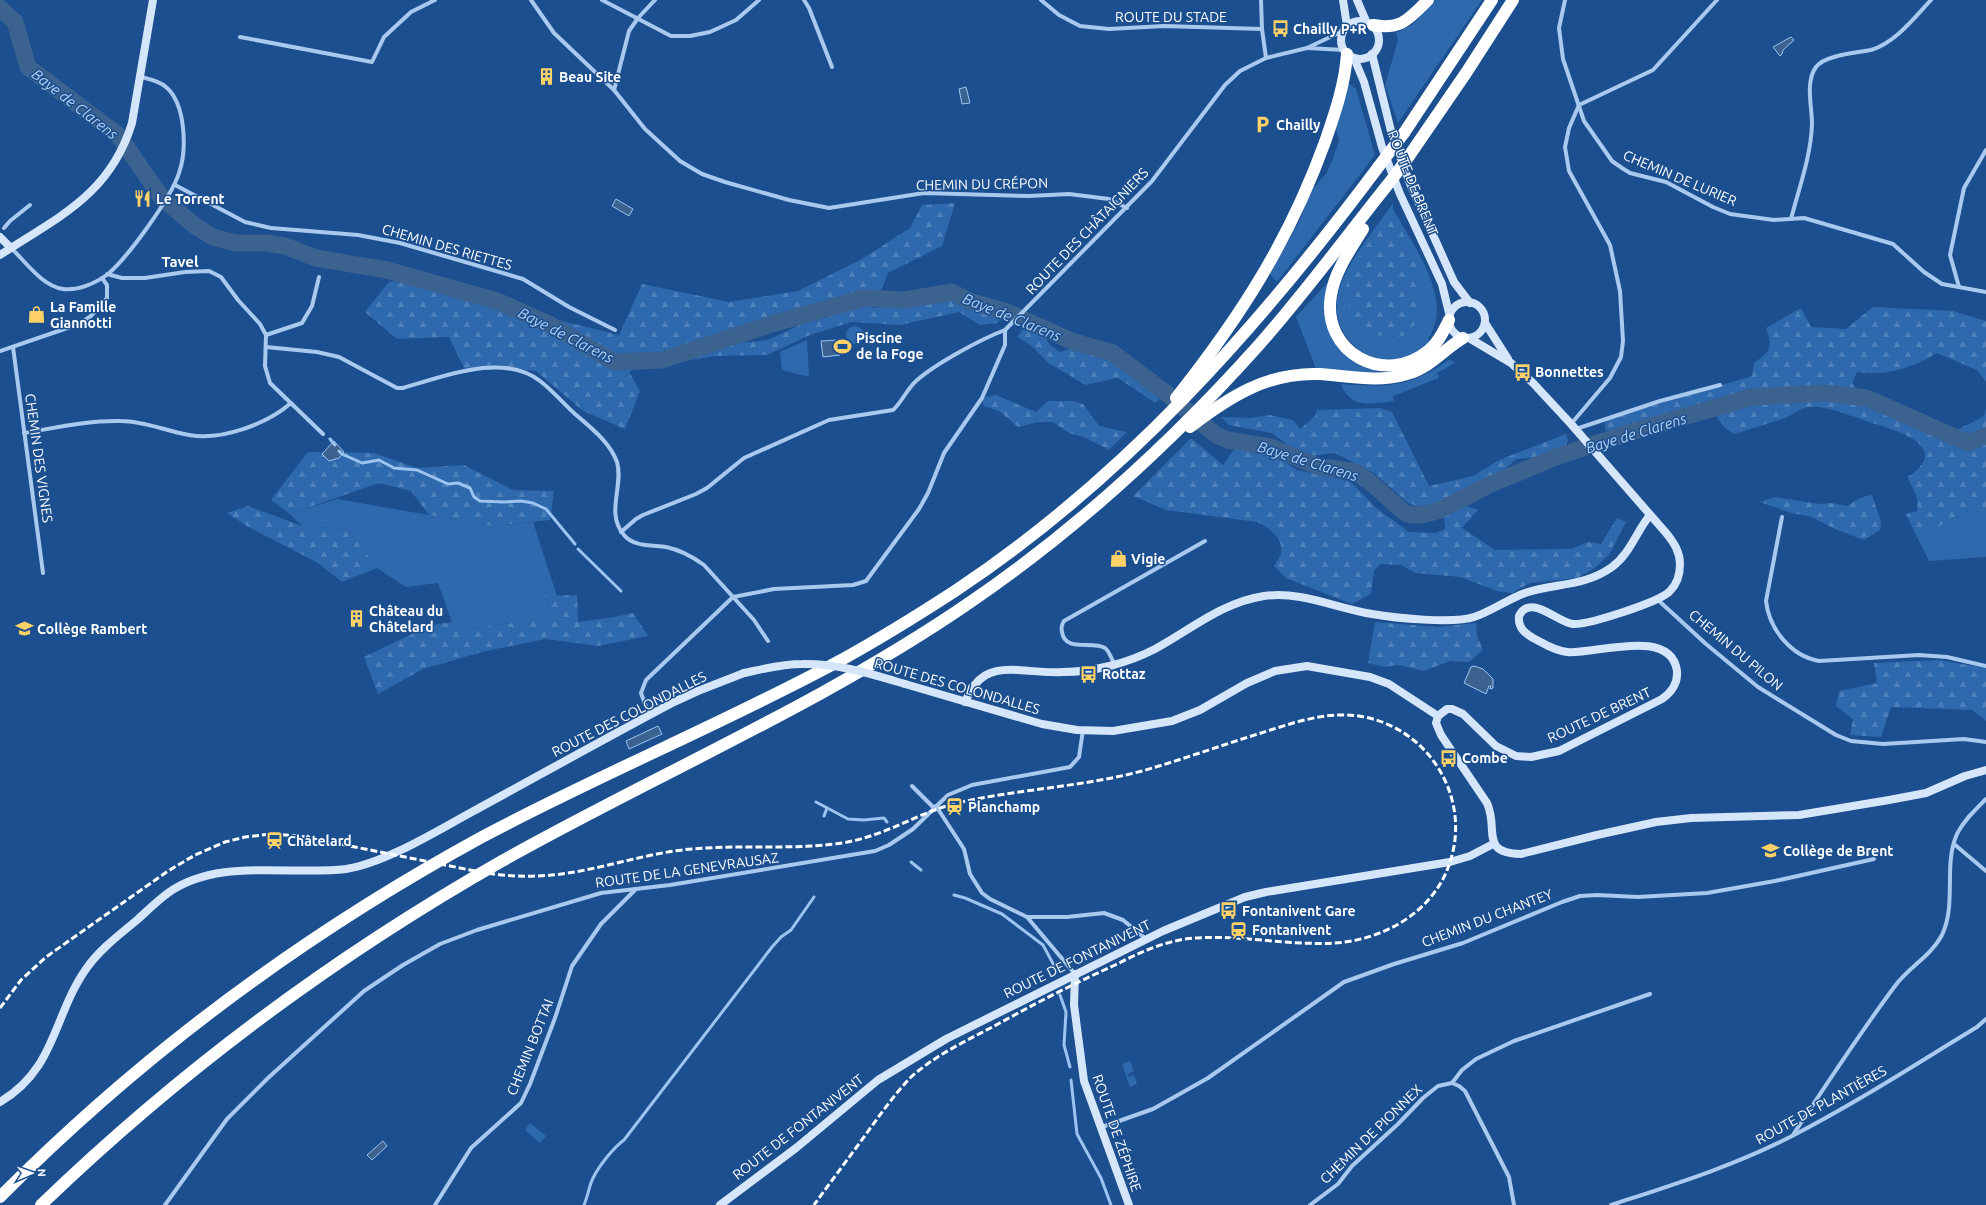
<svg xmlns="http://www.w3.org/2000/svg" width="1986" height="1205" font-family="Ubuntu,sans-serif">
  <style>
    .green { fill: #2e69ad }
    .forest { fill: url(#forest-firs) }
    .water { fill: #3c6290; stroke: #9cc4f0 }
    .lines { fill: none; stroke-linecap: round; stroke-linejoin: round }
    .stream { stroke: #9cc4f0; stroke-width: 3 }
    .river { stroke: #3c6290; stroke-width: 17 }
    .street { stroke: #a9c9ee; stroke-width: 4 }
    .secondary { stroke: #d6e6fa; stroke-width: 8 }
    .highway { stroke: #fff; stroke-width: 12 }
    .rail { stroke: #fff; stroke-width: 3; stroke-dasharray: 7 3; stroke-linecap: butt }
    .secondary-bridge { stroke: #d6e6fa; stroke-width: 8 }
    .highway-bridge { stroke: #fff; stroke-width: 12 }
    .labels { text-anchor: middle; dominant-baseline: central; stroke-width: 3; stroke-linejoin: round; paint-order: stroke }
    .street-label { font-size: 14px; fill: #fff; stroke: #1b4f8f }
    .poi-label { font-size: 14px; font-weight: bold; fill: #fff; stroke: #1b4f8f; text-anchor: start }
    .water-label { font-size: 15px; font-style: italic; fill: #b5d3f5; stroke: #1b4f8f }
    .neighbourhood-label { font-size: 15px; font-weight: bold; fill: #fff; stroke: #1b4f8f }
  </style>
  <defs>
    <pattern id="forest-firs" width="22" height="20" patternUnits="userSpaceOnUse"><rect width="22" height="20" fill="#2e69ad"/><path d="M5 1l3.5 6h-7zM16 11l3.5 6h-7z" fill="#4d80b9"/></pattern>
  </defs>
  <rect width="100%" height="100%" fill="#1b4f8f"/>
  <g class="green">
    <polygon points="1436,0 1482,0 1398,123 1385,85 1398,40 1396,33 1412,25"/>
    <polygon points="1348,83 1356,89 1375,155 1277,282 1270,274 1300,220 1310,192 1326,174 1332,161 1339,141 1335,123"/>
    <path d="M1393 203V209C1413 245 1455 300 1428 339L1430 342C1424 347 1418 352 1411 356 1370 373 1328 335 1338 294 1344 265 1376 228 1393 203Z"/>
    <path d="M1330 280C1327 290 1323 302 1324 313 1325 335 1347 363 1369 368 1375 370 1382 370 1388 370L1366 373 1316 369 1296 317Z"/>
    <circle cx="855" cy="335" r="9"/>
    <polygon points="807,340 809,377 782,370 780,352"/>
    <path d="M1450 359 1455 363 1437 373 1439 378 1393 396 1394 401C1372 404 1350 409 1341 384 1388 388 1410 387 1450 359Z"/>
    <polygon points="337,499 492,526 533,522 557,596 545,597 551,615 533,620 455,631 438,583 406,587 377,568 348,529 302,526 290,514"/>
    <polygon points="1968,510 1986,513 1986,557 1929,561 1918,539"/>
    <polygon points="1130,1061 1134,1071 1128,1074 1129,1077 1134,1075 1137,1084 1130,1087 1122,1064"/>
    <polygon points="530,1123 546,1136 540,1143 525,1130"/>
  </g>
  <g class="forest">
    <polygon points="955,203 942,246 888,273 879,295 863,304 875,308 904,300 952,292 969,301 1007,312 997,323 980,325 959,312 900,325 851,322 810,335 767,355 716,356 677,362 719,345 768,340 808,321 791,321 726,332 651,355 629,372 640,391 625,429 583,411 536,371 491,366 465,370 449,337 397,339 365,312 389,282 428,278 485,302 619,335 642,284 729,302 798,291 862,259 910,228 922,205"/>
    <polygon points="1393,209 1416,264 1419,290 1418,317 1410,332 1396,339 1355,330 1345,290 1354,263"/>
    <path d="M1873 307 1953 311 1986 321V382L1977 370 1937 353C1914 367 1885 377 1857 372L1852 383 1865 402 1940 439 1984 416 1986 407V513L1968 510 1918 539 1906 514 1917 511C1919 493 1913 493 1908 477 1956 445 1891 429 1866 421 1852 416 1824 405 1810 407 1802 407 1792 415 1785 418 1769 424 1752 428 1735 434L1725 428 1717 417 1701 408 1651 418 1616 431 1605 430V420L1752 376 1754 363C1771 351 1773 348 1766 328L1801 308 1811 327 1846 329Z"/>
    <polygon points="1031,327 1042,331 1049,344 1060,352 1077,347 1113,353 1166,393 1155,403 1118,378 1086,385 1048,363 1032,346 1017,337 1022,330"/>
    <polygon points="996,395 1036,412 1048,401 1073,401 1083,404 1099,426 1127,432 1109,450 1086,438 1069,433 1053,422 1037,422 1018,427 999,411 984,406 982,398"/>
    <polygon points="1379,408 1392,412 1429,486 1473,476 1499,460 1566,434 1568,440 1564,449 1539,457 1516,459 1493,480 1473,490 1458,493 1438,502 1433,507 1416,506 1408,503 1374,473 1335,453 1303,457 1272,433 1229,425 1221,417 1250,418 1270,415 1293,420 1300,429 1315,416 1317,410"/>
    <path d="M1191 438 1223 465 1237 445 1279 458 1297 470 1350 481 1376 508 1409 532 1435 533 1445 529 1444 517 1466 506 1478 510 1462 528 1495 550 1571 549 1588 542 1601 544 1617 518 1626 522 1609 555 1595 568 1577 578 1530 583 1512 593 1497 591 1460 577 1415 573 1401 565 1380 564 1374 571 1371 594 1352 604 1286 578 1274 566C1276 562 1281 556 1281 552 1283 537 1268 527 1257 522L1166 510 1133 496Z"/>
    <polygon points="308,452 374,453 417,468 464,465 513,490 554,491 550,520 492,526 429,515 411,491 379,483 290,514 271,500"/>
    <polygon points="1872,495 1881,522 1880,530 1864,540 1835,529 1812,517 1791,513 1760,502 1775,497 1819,504 1832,503 1847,506 1860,498"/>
    <polygon points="248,506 302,526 348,529 377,568 342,582 318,563 247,526 227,513"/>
    <polygon points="577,595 578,622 614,617 633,613 648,636 598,646 546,639 486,651 423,669 378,694 364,657 431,625 452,622 455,631 533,620 551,615 545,596"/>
    <polygon points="1375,622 1437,627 1476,623 1477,636 1483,650 1469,662 1450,661 1424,671 1398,665 1385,667 1368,663"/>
    <polygon points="1938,660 1986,668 1986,721 1972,710 1891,707 1881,737 1850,735 1853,719 1836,706 1839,691 1877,683 1874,663"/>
  </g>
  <g class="water">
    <polygon points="1791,37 1794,40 1783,50 1782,54 1780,56 1773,47"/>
    <polygon points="966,87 970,103 962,104 959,89"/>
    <polygon points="616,199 633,209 629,216 612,206"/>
    <polygon points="838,340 840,355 823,357 821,341"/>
    <polygon points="334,441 344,452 339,458 329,461 322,454"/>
    <polygon points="1474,666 1483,669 1493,679 1493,688 1490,689 1491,686 1489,686 1486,694 1464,683 1471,667"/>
    <polygon points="658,726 662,734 629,749 626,741"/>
    <polygon points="383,1141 387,1146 372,1160 367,1155"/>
  </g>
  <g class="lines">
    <g class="stream">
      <polyline points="330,439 335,445"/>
      <polyline points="339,451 342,454 362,463 379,460 394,468 417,470 448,484 458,483 470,488 474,497 480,501 504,502 521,501 533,503 546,509 575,544"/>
      <polyline points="578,549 621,591"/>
      <polyline points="816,802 848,819 864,820 884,818 887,822"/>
      <polyline points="824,816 827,808"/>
      <polyline points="911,862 921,870"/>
      <polyline points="954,895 965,898 1002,914 1043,945 1057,971"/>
      <polyline points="1060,995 1066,1012 1064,1045 1070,1067"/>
      <polyline points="1071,1080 1077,1134 1101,1178 1111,1205"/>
      <path d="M584 1205C588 1196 589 1186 593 1178 599 1166 613 1148 624 1140L772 947 781 937 791 930 814 897"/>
    </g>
    <polyline class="river" points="0,8 15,22 28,67 118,135 162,198 195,226 213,237 235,243 267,243 285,246 316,258 387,270 497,301 549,324 614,362 662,360 775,323 864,298 904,300 952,292 969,301 1007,312 1074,342 1113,353 1166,393 1216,435 1228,440 1270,447 1317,466 1355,472 1369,481 1405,513 1412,515 1422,515 1440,510 1491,484 1556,457 1631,432 1752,397 1826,393 1867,398 1968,443 1986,436"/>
    <g class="street">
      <polyline points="531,0 554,33 614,90 645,129 680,161 702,174 725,182 789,200 829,208 924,193 1029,196 1069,194 1109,199 1127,208"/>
      <polyline points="602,0 671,36 690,36 710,32 736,20 759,0"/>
      <polyline points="804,0 809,8 832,67"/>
      <polyline points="1041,0 1059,15 1080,26 1109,29 1164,26 1262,29"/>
      <polyline points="1261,0 1262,29 1266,58"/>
      <polyline points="1565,0 1559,28 1563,59 1584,121 1612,161 1622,168 1630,173 1666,182 1713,207 1730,214 1774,220 1804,218 1893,244 1924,272 1942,284 1986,292"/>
      <polyline points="240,37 372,62 384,37 411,12 435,0"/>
      <polyline points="1307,48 1344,50"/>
      <polyline points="614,90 629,31 638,18 655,0"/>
      <polyline points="175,185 245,222 271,228 358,235 400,243 523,279 569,307 615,330"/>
      <path d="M1791 219C1799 188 1811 156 1812 124 1812 106 1805 82 1816 67 1825 55 1856 53 1871 50 1895 43 1914 18 1931 0"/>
      <polyline points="4,228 10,221 30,205"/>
      <path d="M11 248C26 262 42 286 63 289 78 291 96 283 108 274 128 257 171 198 179 173 187 150 186 104 166 87 159 81 149 79 141 77"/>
      <polyline points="107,274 122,278 145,278 185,272 209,271 221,277 238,300 260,324 266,335 265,366 270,383 323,434"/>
      <polyline points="1959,287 1950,255 1964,188 1986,150"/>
      <polyline points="266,335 302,323 312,306 319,277"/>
      <polyline points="13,347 43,573"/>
      <path d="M266 347 317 352 339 357 397 388H403C443 377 502 352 540 381 552 390 563 403 575 414 590 427 610 442 617 462 624 486 605 513 624 535 633 547 653 545 666 547 681 550 693 557 704 565L754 620 768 641"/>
      <polyline points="0,351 79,324 91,316 107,298 107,285 102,278"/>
      <polyline points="1571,424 1610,378 1621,357 1623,341 1620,291 1610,245 1569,171 1565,147 1569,128 1579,105 1653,70 1717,0"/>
      <polyline points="1576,429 1660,401 1720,385"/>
      <path d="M24 433C55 428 89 420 121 421 144 421 166 431 189 435 221 441 267 424 291 403"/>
      <path d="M1782 517 1766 601C1769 629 1791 656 1819 661L1919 655 1947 657 1986 666"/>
      <path d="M621 532 636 519 643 515 696 494 707 488 744 458 829 420 893 410C902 402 907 389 916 381 935 364 981 339 1005 330"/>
      <polyline points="1658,600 1706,644 1758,687 1836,735 1851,741 1883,744 1964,739 1986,742"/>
      <path d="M1114 664C1112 659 1109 651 1105 648 1093 640 1065 653 1062 632 1061 628 1062 624 1064 621L1205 541"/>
      <polyline points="649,715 641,693 646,680 733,597 774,589 853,585 866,581 919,509 928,493 944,453 982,398 1005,345 1005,330 1152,181 1225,85 1240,71 1266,58 1307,48 1343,31"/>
      <polyline points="912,786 934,808"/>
      <polyline points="936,806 964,849 970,874 982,893 990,899 1027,917 1075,974"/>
      <polyline points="1954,844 1986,871"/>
      <polyline points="1027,917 1067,917 1104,913 1123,920 1146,939"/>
      <polyline points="1452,1083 1462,1070 1476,1059 1514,1041 1650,994"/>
      <polyline points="1102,1127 1153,1109 1208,1078 1344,982 1394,964 1463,943 1562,902 1580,896 1597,895 1638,897 1707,893 1775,881 1874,859"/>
      <path d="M1793 1135C1826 1085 1859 1034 1895 986 1909 967 1931 956 1942 935 1957 904 1943 865 1957 834 1964 820 1976 809 1986 799"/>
      <polyline points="165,1205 227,1119 268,1078 364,991 403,965 440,944 477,930 601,893 670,885 875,851 889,845 913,829 948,795 972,785 1070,767 1079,757 1083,730"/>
      <polyline points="435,1205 471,1148 521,1103 530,1084 555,1018 572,966 601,924 635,890"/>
      <polyline points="1310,1205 1338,1184 1352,1166 1398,1124 1423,1098 1438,1086 1452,1083 1459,1086 1465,1091 1509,1177 1514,1205"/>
      <path d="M1611 1205C1672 1185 1734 1166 1792 1136 1856 1103 1916 1064 1977 1027L1986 1019"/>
    </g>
    <g class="secondary">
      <polyline points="1343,0 1347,26"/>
      <polyline points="1357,0 1366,21"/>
      <circle cx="1360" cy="40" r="19"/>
      <polyline points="1372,54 1391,131 1409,181 1454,282 1470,303"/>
      <polyline points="1354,58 1364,82 1382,147 1400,194 1442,284 1450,317"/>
      <polyline points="0,237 11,248"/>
      <path d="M0 255C58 217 110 195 132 123L153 0"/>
      <circle cx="1467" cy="320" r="18"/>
      <polyline points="1485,323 1508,359"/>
      <path d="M1469 338 1511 363 1533 383 1571 424 1667 534C1674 543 1680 552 1680 564 1680 574 1677 584 1670 591 1660 602 1588 625 1573 624 1557 622 1530 593 1519 616 1518 627 1523 632 1533 638 1543 643 1554 651 1567 652 1594 655 1671 626 1677 671 1678 683 1672 692 1662 699L1559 751 1531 757 1516 756 1496 746 1463 714 1452 709H1447L1438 716 1436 723 1441 735 1487 803C1499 829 1479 853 1521 854L1597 835 1656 822 1691 818 1799 815 1889 800 1926 793 1965 776 1986 770"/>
      <polyline points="905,684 1042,724 1077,730 1113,731 1172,721 1200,710 1247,683 1275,671 1307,666 1370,677 1389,684 1438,716"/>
      <path d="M965 702C976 676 990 668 1018 670 1033 671 1048 673 1063 672 1094 672 1128 663 1155 649 1190 630 1223 602 1264 596 1302 591 1335 608 1372 614 1394 618 1454 624 1474 617 1492 611 1508 599 1525 593 1555 583 1584 587 1612 567 1630 554 1636 532 1650 515"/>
      <polyline points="1075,974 1074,1005 1084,1081 1129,1205"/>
      <path d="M0 1102C56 1069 53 1016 86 969 99 950 119 935 137 920 147 911 157 901 168 893 217 857 290 876 346 869 385 863 435 832 470 813 538 776 606 738 674 702L698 691 744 673"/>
      <polyline points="720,1205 796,1148 878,1080 946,1039 1163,931 1245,897 1266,892 1450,862 1470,856 1493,844"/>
    </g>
    <g class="highway">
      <path d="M1373 25C1401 30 1409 19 1428 0"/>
      <polyline points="1404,133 1492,0"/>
      <polyline points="1409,156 1466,73 1513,0"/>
      <path d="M1363 229C1350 250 1335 271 1331 295 1321 353 1385 387 1429 350 1439 342 1444 330 1449 320"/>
      <path d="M1176 398C1241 316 1289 241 1325 142 1335 113 1345 84 1347 54"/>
      <path d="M1190 427C1229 397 1268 372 1319 374 1349 376 1378 383 1407 374 1430 368 1444 349 1463 338"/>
      <path d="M0 1197C141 1055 306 933 482 837 600 774 725 723 843 659 881 638 918 615 955 591 1124 479 1259 327 1379 166"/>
      <path d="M41 1205C181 1070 333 957 502 861 657 774 822 704 969 603 1076 530 1172 442 1258 346 1306 292 1348 234 1393 178"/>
    </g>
    <path class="rail" d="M0 1008 21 980 46 957 168 871 195 855 225 842 245 837 271 834 300 836 480 872C498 875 517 877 536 876 582 875 628 858 674 851 730 843 786 851 842 843 886 836 917 813 957 803 1018 789 1082 787 1142 771 1181 760 1219 746 1258 734 1290 724 1324 711 1359 716 1427 726 1472 796 1450 862 1435 911 1384 940 1335 943 1285 946 1234 933 1185 939 1160 943 1137 954 1115 965 1075 983 1036 1003 998 1024 968 1040 935 1055 910 1078 895 1094 882 1112 869 1130 851 1155 832 1180 814 1205"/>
    <path class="secondary-bridge" d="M744 673C763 669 782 664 802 664 837 663 871 674 905 684"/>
    <g class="highway-bridge">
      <polyline points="1379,166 1404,133"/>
      <polyline points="1393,178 1409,156"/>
    </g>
  </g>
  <defs>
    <symbol id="bus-bare" viewBox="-9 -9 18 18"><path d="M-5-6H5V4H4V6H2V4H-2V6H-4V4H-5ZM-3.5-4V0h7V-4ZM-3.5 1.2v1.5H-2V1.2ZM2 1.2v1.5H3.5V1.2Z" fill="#ffd166" stroke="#1b4f8f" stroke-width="2.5" paint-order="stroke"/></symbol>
    <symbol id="building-bare" viewBox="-9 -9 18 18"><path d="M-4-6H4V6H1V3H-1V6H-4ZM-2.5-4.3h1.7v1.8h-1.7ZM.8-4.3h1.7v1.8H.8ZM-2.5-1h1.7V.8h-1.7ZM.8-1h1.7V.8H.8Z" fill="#ffd166" stroke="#1b4f8f" stroke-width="2.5" paint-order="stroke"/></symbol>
    <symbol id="parking-bare" viewBox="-9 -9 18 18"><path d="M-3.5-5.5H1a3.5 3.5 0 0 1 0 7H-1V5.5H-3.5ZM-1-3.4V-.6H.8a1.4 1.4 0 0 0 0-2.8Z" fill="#ffd166" stroke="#1b4f8f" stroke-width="2.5" paint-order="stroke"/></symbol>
    <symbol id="restaurant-bare" viewBox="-9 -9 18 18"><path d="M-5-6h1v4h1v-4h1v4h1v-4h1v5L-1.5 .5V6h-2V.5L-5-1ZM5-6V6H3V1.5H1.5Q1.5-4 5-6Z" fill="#ffd166" stroke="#1b4f8f" stroke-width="2.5" paint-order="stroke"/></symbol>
    <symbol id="shop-bare" viewBox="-9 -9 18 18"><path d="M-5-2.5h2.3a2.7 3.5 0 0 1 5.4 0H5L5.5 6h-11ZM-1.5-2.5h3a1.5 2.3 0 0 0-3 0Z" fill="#ffd166" stroke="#1b4f8f" stroke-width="2.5" paint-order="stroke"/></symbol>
    <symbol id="stadium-bare" viewBox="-9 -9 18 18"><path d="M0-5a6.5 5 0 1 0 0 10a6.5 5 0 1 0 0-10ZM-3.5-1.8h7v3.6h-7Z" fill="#ffd166" stroke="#1b4f8f" stroke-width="2.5" paint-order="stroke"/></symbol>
    <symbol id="school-bare" viewBox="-9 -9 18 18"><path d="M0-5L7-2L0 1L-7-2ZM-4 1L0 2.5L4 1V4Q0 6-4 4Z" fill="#ffd166" stroke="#1b4f8f" stroke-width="2.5" paint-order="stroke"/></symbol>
    <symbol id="station-bare" viewBox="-9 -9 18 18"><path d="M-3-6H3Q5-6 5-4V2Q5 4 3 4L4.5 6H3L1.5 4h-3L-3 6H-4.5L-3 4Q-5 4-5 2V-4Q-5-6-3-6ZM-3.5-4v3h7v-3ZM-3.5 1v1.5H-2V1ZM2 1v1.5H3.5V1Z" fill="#ffd166" stroke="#1b4f8f" stroke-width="2.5" paint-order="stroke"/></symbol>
  </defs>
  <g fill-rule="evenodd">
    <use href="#bus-bare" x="1268" y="16" width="25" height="25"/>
    <use href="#building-bare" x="534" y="64" width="25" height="25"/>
    <use href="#parking-bare" x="1250" y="112" width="25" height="25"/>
    <use href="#restaurant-bare" x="130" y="186" width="25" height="25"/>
    <use href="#shop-bare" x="24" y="302" width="25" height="25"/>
    <use href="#stadium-bare" x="830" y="334" width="25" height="25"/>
    <use href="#bus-bare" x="1510" y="360" width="25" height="25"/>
    <use href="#shop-bare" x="1106" y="546" width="25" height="25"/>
    <use href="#building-bare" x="344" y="606" width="25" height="25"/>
    <use href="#school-bare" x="12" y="616" width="25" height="25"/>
    <use href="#bus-bare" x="1076" y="662" width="25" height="25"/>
    <use href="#bus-bare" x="1436" y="746" width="25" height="25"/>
    <use href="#station-bare" x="942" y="794" width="25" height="25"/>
    <use href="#station-bare" x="262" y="828" width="25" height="25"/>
    <use href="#school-bare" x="1758" y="838" width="25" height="25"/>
    <use href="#bus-bare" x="1216" y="898" width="25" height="25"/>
    <use href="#station-bare" x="1226" y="918" width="25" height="25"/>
  </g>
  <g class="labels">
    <g class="street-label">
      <text x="1171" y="17">ROUTE DU STADE</text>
      <text transform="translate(1680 178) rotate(23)">CHEMIN DE LURIER</text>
      <text transform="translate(1413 183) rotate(68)">ROUTE DE BRENT</text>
      <text transform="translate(982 184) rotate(-1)">CHEMIN DU CRÉPON</text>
      <text transform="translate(1087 231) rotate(-46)">ROUTE DES CHÂTAIGNIERS</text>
      <text transform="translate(447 247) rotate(16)">CHEMIN DES RIETTES</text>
      <text transform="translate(39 458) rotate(82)">CHEMIN DES VIGNES</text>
      <text transform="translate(1736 650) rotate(40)">CHEMIN DU PILON</text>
      <text transform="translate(957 686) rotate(16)">ROUTE DES COLONDALLES</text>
      <text transform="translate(629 714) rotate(-27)">ROUTE DES COLONDALLES</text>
      <text transform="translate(1599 715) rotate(-25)">ROUTE DE BRENT</text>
      <text transform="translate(687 870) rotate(-8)">ROUTE DE LA GENEVRAUSAZ</text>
      <text transform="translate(1487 918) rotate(-21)">CHEMIN DU CHANTEY</text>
      <text transform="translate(1077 959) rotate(-26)">ROUTE DE FONTANIVENT</text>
      <text transform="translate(530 1047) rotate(-68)">CHEMIN BOTTAI</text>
      <text transform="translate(1821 1105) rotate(-29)">ROUTE DE PLANTIÈRES</text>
      <text transform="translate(798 1127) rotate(-38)">ROUTE DE FONTANIVENT</text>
      <text transform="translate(1117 1133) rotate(71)">ROUTE DE ZÉPHIRE</text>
      <text transform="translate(1371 1134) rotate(-44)">CHEMIN DE PIONNEX</text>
    </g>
    <g class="poi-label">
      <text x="1293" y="29">Chailly P+R</text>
      <text x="559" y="77">Beau Site</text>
      <text x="1276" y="125">Chailly</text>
      <text x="156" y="199">Le Torrent</text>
      <text x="50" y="307">La Famille<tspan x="50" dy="16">Giannotti</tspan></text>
      <text x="856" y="338">Piscine<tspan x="856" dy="16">de la Foge</tspan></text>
      <text x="1535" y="372">Bonnettes</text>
      <text x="1131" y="559">Vigie</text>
      <text x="369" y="611">Château du<tspan x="369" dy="16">Châtelard</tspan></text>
      <text x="37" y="629">Collège Rambert</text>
      <text x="1102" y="674">Rottaz</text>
      <text x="1462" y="758">Combe</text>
      <text x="968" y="807">Planchamp</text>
      <text x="287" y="841">Châtelard</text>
      <text x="1783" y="851">Collège de Brent</text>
      <text x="1242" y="911">Fontanivent Gare</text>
      <text x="1252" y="930">Fontanivent</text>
    </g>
    <g class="water-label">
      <text transform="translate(75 104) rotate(38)">Baye de Clarens</text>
      <text transform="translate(1012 317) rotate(22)">Baye de Clarens</text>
      <text transform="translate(566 335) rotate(27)">Baye de Clarens</text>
      <text transform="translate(1636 433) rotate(-17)">Baye de Clarens</text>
      <text transform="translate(1308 461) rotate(17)">Baye de Clarens</text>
    </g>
    <g class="neighbourhood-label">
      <text x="180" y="261">Tavel</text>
    </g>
  </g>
  <g transform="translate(32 1173) rotate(88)" stroke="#1b4f8f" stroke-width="3" paint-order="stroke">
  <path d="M0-3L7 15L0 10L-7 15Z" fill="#ffffff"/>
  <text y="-6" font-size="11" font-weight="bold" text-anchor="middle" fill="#ffffff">N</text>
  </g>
</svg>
